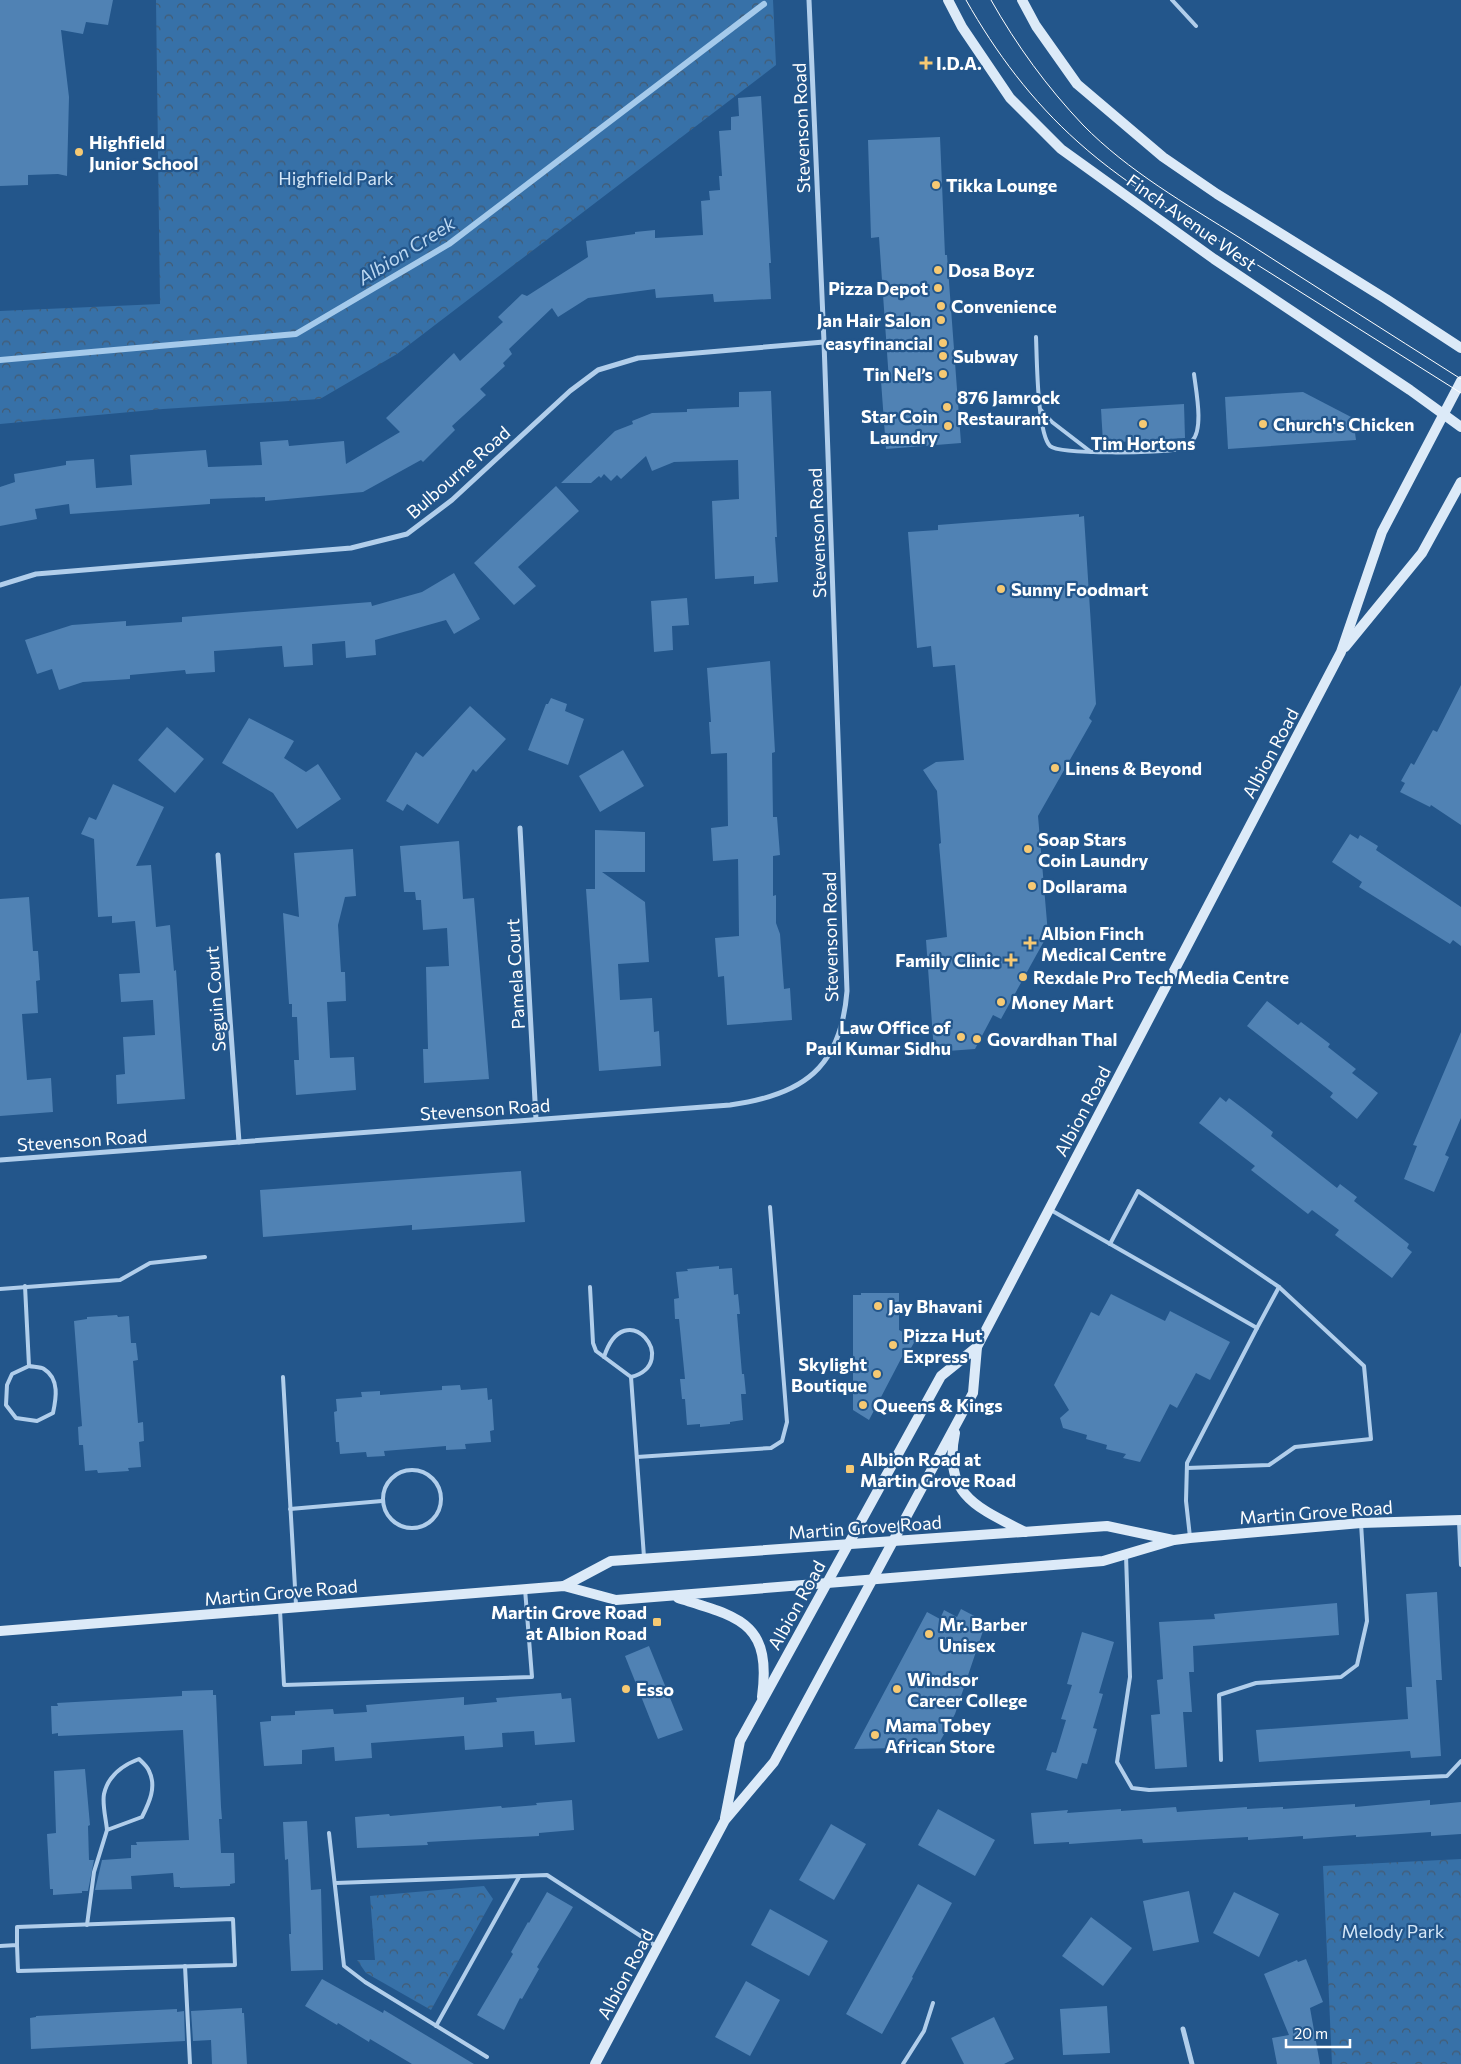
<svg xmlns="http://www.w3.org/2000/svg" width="1461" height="2064" font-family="Commissioner,sans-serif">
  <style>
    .forest { fill: url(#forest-crowns) }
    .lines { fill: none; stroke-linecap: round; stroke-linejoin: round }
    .stream { stroke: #a5caeb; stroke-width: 6 }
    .building { fill: #5082b4 }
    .service { stroke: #b1ceeb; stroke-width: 4 }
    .minor { stroke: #b1ceeb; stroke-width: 5 }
    .secondary { stroke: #dceaf8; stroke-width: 10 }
    .tram { stroke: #fff; stroke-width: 1 }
    .poi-dot { fill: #f6c973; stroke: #23568b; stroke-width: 2 }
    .labels { text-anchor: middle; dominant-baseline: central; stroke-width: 4.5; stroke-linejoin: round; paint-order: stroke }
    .poi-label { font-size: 18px; font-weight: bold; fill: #fff; stroke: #23568b; text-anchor: start }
    .street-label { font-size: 18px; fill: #fff; stroke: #23568b }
    .park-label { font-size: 18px; fill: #d5e7f8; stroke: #23568b }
    .water-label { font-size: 19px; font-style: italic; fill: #bcd8f2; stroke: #23568b }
  </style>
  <defs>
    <pattern id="forest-crowns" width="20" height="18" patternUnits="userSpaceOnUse" patternTransform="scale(1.25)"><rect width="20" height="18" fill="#3771a8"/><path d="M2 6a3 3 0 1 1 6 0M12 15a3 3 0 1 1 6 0" fill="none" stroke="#445b71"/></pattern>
  </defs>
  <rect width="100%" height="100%" fill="#23568b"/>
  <g class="forest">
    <polygon points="156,0 773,0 776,65 397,354 320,399 163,409 0,424 0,311 160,304"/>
    <polygon points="1461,1859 1461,2064 1332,2064 1323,1866"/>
    <polygon points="484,1886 493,1899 431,2010 366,1973 357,1960 375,1960 370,1896"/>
  </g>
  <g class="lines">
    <polyline class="stream" points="0,360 296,334 449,244 764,4"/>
  </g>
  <g class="building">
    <polygon points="0,0 113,0 108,25 86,22 83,34 61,30 69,97 67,176 58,174 28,175 28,185 0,186"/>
    <polygon points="761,96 771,263 769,263 771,299 714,302 713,294 656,298 655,289 588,298 558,317 552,308 509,349 512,354 503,363 505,366 480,389 486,395 452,426 455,430 423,462 421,460 363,492 265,501 265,497 210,499 210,504 70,514 69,504 35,509 37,519 0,526 0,487 15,482 14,474 66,465 66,461 94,459 96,488 132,485 130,455 206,450 208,467 262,465 260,442 288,440 289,446 344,441 346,464 400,432 386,418 454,353 460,361 503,322 498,317 522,294 527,296 588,257 586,241 635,234 635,232 655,230 655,238 703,235 701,201 710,200 709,191 720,190 719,176 722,176 719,131 731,130 731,117 739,116 738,98"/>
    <polygon points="940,137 945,255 947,255 961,443 886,449 881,381 889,381 879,237 871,238 868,140"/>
    <polygon points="771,391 777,537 775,537 778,582 754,584 754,576 715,579 712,501 739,499 738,460 674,462 652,471 646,456 621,479 617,475 611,481 604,474 601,478 599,476 591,483 561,483 615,431 633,424 632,421 652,413 687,412 687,409 739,407 739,392"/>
    <polygon points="1303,392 1353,418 1356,440 1228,449 1225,397"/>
    <polygon points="1184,404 1185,438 1103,443 1101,409"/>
    <polygon points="556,486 579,511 518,567 536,586 514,605 474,563"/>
    <polygon points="1079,514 1079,517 1084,516 1096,704 1089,718 1092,721 1038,816 1048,934 1001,1019 993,1015 975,1049 934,1052 926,940 947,937 939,844 941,843 937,791 923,770 936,762 964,760 955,665 933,667 931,646 917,648 908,532 938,530 938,525"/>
    <polygon points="454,573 480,619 454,634 446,620 375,640 376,655 346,658 345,641 312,644 313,665 284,667 282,646 214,651 215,672 186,674 185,670 130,675 130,679 83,682 59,690 52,669 37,674 25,640 72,625 126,621 126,626 182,622 182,617 231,613 371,602 372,606 422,592"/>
    <polygon points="687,598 689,625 672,626 673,650 654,652 651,601"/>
    <polygon points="770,661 775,752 772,753 773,817 777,817 780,855 773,856 773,896 776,895 776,923 780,934 784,989 790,988 792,1020 727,1025 724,976 718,977 715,938 739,936 738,859 713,861 711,828 728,826 727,753 711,754 709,722 711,722 707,668"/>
    <polygon points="1461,685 1461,825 1431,805 1430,807 1400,792 1405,783 1401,781 1411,763 1414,765 1433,730 1437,732"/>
    <polygon points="551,698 567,704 565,711 584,719 568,765 528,750 546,704 548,704"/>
    <polygon points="470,706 506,739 476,772 473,769 438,824 407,804 403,811 386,801 416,752 423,757"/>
    <polygon points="249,718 294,741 284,758 306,772 318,764 341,799 297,829 273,793 222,763"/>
    <polygon points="167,727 204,759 175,793 138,760"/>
    <polygon points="623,750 644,786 600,812 579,776"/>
    <polygon points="113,784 164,807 136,866 151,865 156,927 170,925 174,971 176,970 185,1099 117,1104 116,1075 125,1074 123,1037 155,1035 153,1000 121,1002 119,974 140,973 135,921 112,923 112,916 98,917 94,839 81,834 89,817 96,820"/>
    <polygon points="595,830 645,832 645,872 602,872 645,902 649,962 618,964 620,1000 652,998 654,1032 659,1031 661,1066 599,1071 586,889 595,889"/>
    <polygon points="1350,834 1358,839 1360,835 1378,846 1376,850 1461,907 1461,946 1453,940 1450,944 1359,887 1362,882 1332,862"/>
    <polygon points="459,841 463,899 474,898 489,1079 424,1083 423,1049 428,1049 426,967 449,966 447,928 423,930 421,900 416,900 415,892 404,892 400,846"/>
    <polygon points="353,849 356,896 345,897 338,925 341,972 345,972 346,1001 327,1002 330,1058 354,1057 356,1090 296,1095 294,1060 299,1060 297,1017 292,1017 292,1004 289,1004 283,913 299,917 294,853"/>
    <polygon points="29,897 33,951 38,951 40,980 36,981 38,1013 22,1014 27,1080 51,1078 53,1112 0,1116 0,899"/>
    <polygon points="1267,1001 1298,1025 1301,1022 1330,1044 1328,1047 1356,1069 1352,1073 1378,1093 1357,1119 1330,1097 1333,1093 1247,1026"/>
    <polygon points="1461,1032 1461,1118 1445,1155 1449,1157 1434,1192 1404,1179 1417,1146 1413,1145"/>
    <polygon points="1220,1097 1226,1102 1229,1098 1245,1110 1273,1132 1271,1136 1337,1188 1340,1184 1357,1197 1354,1201 1409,1244 1407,1248 1412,1252 1392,1278 1335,1235 1339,1230 1312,1210 1308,1214 1251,1170 1255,1166 1199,1123"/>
    <polygon points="521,1171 525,1222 412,1230 412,1225 263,1237 260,1190"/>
    <polygon points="719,1266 719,1269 732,1268 734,1295 738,1294 740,1314 737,1314 742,1374 744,1374 746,1394 741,1394 743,1420 730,1422 730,1424 700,1427 700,1424 687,1425 685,1399 682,1399 680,1379 685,1379 679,1319 675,1319 674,1299 679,1298 676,1272 688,1271 687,1269"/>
    <polygon points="861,1293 899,1293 899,1330 916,1339 906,1357 903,1355 869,1420 853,1410 853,1295 861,1295"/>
    <polygon points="1111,1294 1165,1321 1170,1311 1230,1342 1210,1380 1196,1373 1177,1408 1170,1404 1140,1462 1123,1458 1126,1454 1106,1449 1107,1445 1086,1439 1087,1435 1063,1428 1060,1418 1069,1410 1054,1385 1091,1312 1099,1316"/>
    <polygon points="117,1315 118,1317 129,1316 131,1343 136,1343 138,1360 133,1361 138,1423 143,1422 144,1441 139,1442 141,1467 128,1468 129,1471 98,1473 97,1470 85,1471 83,1445 79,1445 78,1427 82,1426 74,1321 87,1319 87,1317"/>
    <polygon points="460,1385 461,1390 487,1388 488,1400 492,1399 494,1430 490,1431 491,1442 465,1444 466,1449 446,1450 446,1446 384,1451 385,1456 367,1457 366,1452 340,1454 339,1442 336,1442 334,1412 337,1411 336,1399 362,1397 361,1392 380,1391 380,1395 442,1390 442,1386"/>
    <polygon points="1437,1592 1442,1680 1436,1680 1441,1756 1411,1758 1410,1751 1259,1762 1256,1730 1408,1719 1406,1687 1412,1687 1406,1594"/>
    <polygon points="1337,1603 1339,1635 1193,1646 1194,1672 1189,1672 1192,1712 1183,1712 1187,1767 1155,1769 1151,1715 1160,1714 1157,1680 1163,1679 1159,1622 1215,1619 1214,1614"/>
    <polygon points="961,1609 986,1622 955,1714 937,1747 854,1749 927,1612 940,1619 944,1610 957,1617"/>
    <polygon points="1082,1632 1114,1642 1099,1693 1103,1694 1093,1728 1097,1729 1087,1764 1082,1763 1077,1779 1046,1770 1052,1752 1056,1753 1066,1720 1061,1719 1072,1685 1067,1684"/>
    <polygon points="649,1646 683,1730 658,1739 625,1656"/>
    <polygon points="213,1690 213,1695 216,1695 221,1807 222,1819 219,1819 221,1853 234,1853 235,1883 230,1884 230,1886 180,1888 180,1887 174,1887 173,1873 131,1876 132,1889 95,1890 102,1860 131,1858 131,1845 137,1845 136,1842 189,1840 183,1730 58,1736 58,1733 52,1734 51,1706 58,1706 57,1703 182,1696 182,1691"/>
    <polygon points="561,1693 562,1699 571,1698 575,1742 535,1745 534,1731 502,1733 503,1747 465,1750 464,1736 371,1743 372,1758 335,1761 334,1747 302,1750 302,1764 264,1766 260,1722 271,1721 271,1716 295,1715 295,1711 333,1709 334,1714 367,1712 366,1705 464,1697 464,1705 497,1702 496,1698"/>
    <polygon points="85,1769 90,1825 88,1826 89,1860 94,1860 88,1891 82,1891 82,1893 53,1895 53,1889 50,1889 47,1834 56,1833 54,1771"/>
    <polygon points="572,1800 574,1830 539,1833 539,1836 427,1842 428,1845 357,1848 355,1817 389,1814 390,1816 501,1806 502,1808 537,1805 536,1803"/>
    <polygon points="1430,1800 1430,1805 1461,1802 1461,1834 1431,1836 1431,1832 1356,1837 1356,1835 1303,1839 1303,1836 1248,1840 1248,1837 1143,1843 1142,1839 1069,1844 1069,1842 1034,1844 1031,1813 1068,1810 1067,1813 1121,1809 1121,1811 1176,1807 1177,1812 1247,1807 1247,1809 1283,1807 1283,1809 1355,1804 1355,1807"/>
    <polygon points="938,1809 995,1840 975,1876 918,1845"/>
    <polygon points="307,1821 311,1890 321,1889 323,1970 291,1971 289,1934 291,1934 288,1859 285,1860 283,1822"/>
    <polygon points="831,1824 866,1844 834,1900 799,1880"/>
    <polygon points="918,1884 952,1903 912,1977 913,1978 882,2034 846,2014"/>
    <polygon points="1189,1891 1199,1942 1153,1951 1143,1901"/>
    <polygon points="547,1892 573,1907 537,1967 539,1969 522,1999 520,1998 504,2030 477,2015 513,1954 511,1952 528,1922 529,1923"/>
    <polygon points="1234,1892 1279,1914 1259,1957 1213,1933"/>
    <polygon points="770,1909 828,1941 809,1976 751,1945"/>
    <polygon points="1091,1917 1132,1948 1103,1986 1062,1956"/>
    <polygon points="1306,1959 1323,2002 1310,2008 1320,2064 1277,2064 1272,2038 1289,2035 1264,1974 1297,1960 1298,1962"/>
    <polygon points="322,1979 383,2013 384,2010 474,2064 412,2064 370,2039 369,2042 338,2023 337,2025 305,2006"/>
    <polygon points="746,1981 780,2000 750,2056 715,2037"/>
    <polygon points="1107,2006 1110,2053 1063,2055 1060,2009"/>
    <polygon points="242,2008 242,2013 244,2013 247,2064 212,2064 211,2040 193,2041 191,2011"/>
    <polygon points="177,2009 177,2012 184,2011 185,2041 31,2049 30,2018 36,2017 36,2016"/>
    <polygon points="994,2017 1014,2059 1004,2064 964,2064 951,2038"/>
  </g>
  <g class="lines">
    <g class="service">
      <polyline points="1172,0 1196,26"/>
      <path d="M1036 337C1037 358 1037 432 1050 446 1060 455 1163 453 1178 449 1182 448 1189 444 1192 441 1204 429 1196 391 1194 374"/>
      <polyline points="1041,410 1052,422 1091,452"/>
      <polyline points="1049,1209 1257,1328 1187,1463 1186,1501 1190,1537"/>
      <polyline points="1110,1244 1138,1191 1279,1287 1257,1328"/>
      <path d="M25 1286 29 1366 12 1374 7 1385 6 1405 16 1418 37 1421 53 1413C56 1399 60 1379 44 1369 41 1367 33 1367 29 1366"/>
      <polyline points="590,1287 593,1343 596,1351 631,1377"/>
      <polyline points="0,1289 120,1280 150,1263 205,1257"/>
      <path d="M604 1357C625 1292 683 1363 631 1377"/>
      <polyline points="283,1377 296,1605"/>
      <polyline points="631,1377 644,1557"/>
      <polyline points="637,1457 771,1448 782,1441 787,1422 770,1207"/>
      <polyline points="1187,1468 1269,1465 1295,1447 1371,1439 1364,1366 1279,1287"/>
      <circle cx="412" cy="1499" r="29"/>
      <polyline points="290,1509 382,1501"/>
      <polyline points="1459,1522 1461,1565"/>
      <polyline points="1126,1555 1130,1677 1117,1762 1132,1788 1149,1790 1447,1776 1461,1761"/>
      <polyline points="280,1610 284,1685 532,1677 525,1589"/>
      <polyline points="1221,1760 1219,1695 1256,1683 1341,1677 1357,1665 1367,1621 1361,1523"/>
      <polyline points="329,1833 344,1966 365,1982 487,2057"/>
      <polyline points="336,1883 547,1875 656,1946"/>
      <path d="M87 1925 94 1872 107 1830 142 1817C149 1803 157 1787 149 1771 147 1766 142 1762 139 1759 123 1765 108 1776 104 1794 102 1804 106 1819 107 1830"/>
      <polyline points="0,1946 17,1945 18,1971 235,1965 233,1919 17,1927 17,1945"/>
      <polyline points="185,1966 190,2064"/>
      <polyline points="436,2026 519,1877"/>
      <polyline points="903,2064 924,2031 933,2003"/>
    </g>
    <g class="minor">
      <polyline points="0,585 36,574 351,548 407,534 452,500 570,391 598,370 638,358 824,342"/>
      <polyline points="520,828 536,1119"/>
      <polyline points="218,855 239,1142"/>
      <path d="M0 1160 730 1105C803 1095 841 1068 847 991L824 342 809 0"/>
      <polyline points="1183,2029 1192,2064"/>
    </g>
    <g class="secondary">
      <polyline points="948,0 962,27 1010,98 1061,149 1214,259 1410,390 1461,427"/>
      <polyline points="1022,0 1036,26 1077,84 1163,157 1217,194 1386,299 1461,348"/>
      <polyline points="1345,647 1422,553 1461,482"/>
      <path d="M955 1433C942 1495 978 1508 1025 1532"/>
      <polyline points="564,1586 611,1561 1107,1526 1173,1540"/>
      <path d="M678 1598C739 1617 772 1622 762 1697"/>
      <polyline points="0,1631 564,1586 616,1600 1103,1561 1174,1540 1190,1538 1361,1523 1461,1520"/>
      <polyline points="725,1818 740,1741 941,1376 977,1347"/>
      <polyline points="595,2064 725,1820 774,1762 973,1393 977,1347 1341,652 1382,532 1461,381"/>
    </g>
    <g class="tram">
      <path d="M966 0C996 53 1032 101 1078 142 1129 188 1198 227 1256 264 1324 307 1393 350 1461 393"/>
      <path d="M991 0C1017 46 1047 87 1083 125 1128 171 1186 204 1240 238 1313 285 1387 332 1461 379"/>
    </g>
  </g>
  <g class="poi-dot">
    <path d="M923.5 55.5h5v5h5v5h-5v5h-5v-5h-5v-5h5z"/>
    <circle cx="79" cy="152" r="5"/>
    <circle cx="936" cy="185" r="5"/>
    <circle cx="938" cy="270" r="5"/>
    <circle cx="938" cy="288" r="5"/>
    <circle cx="941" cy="306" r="5"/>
    <circle cx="941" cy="320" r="5"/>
    <circle cx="943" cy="343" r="5"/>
    <circle cx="943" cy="356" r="5"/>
    <circle cx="943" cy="374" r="5"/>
    <circle cx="947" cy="407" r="5"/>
    <circle cx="1143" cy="424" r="5"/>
    <circle cx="1263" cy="424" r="5"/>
    <circle cx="948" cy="426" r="5"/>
    <circle cx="1001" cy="589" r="5"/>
    <circle cx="1055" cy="768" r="5"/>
    <circle cx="1028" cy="849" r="5"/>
    <circle cx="1032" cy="886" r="5"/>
    <path d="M1027.5 935.5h5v5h5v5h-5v5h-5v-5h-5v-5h5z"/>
    <path d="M1008.5 952.5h5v5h5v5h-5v5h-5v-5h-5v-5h5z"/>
    <circle cx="1023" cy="977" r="5"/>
    <circle cx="1001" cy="1002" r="5"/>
    <circle cx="961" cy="1037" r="5"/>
    <circle cx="977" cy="1039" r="5"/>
    <circle cx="878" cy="1306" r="5"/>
    <circle cx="893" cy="1345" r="5"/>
    <circle cx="877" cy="1374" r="5"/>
    <circle cx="863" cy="1405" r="5"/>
    <rect x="845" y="1464" width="10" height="10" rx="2.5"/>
    <rect x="652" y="1617" width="10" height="10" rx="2.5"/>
    <circle cx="929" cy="1634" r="5"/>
    <circle cx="626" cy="1689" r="5"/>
    <circle cx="897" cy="1689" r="5"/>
    <circle cx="875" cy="1735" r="5"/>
  </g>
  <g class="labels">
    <g class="poi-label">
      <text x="936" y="63">I.D.A.</text>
      <text x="89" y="142">Highfield<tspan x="89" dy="21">Junior School</tspan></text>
      <text x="946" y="185">Tikka Lounge</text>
      <text x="948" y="270">Dosa Boyz</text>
      <text x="928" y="288" text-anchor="end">Pizza Depot</text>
      <text x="951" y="306">Convenience</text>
      <text x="931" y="320" text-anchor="end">Jan Hair Salon</text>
      <text x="933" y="343" text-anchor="end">easyfinancial</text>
      <text x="953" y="356">Subway</text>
      <text x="933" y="374" text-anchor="end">Tin Nel’s</text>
      <text x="957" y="397">876 Jamrock<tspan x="957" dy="21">Restaurant</tspan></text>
      <text x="938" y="416" text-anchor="end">Star Coin<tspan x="938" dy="21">Laundry</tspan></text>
      <text x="1273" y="424">Church's Chicken</text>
      <text x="1143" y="443" text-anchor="middle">Tim Hortons</text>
      <text x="1011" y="589">Sunny Foodmart</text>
      <text x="1065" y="768">Linens &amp; Beyond</text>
      <text x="1038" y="839">Soap Stars<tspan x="1038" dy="21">Coin Laundry</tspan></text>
      <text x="1042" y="886">Dollarama</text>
      <text x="1041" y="933">Albion Finch<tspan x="1041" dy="21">Medical Centre</tspan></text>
      <text x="1000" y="960" text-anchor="end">Family Clinic</text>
      <text x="1033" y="977">Rexdale Pro Tech Media Centre</text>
      <text x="1011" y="1002">Money Mart</text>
      <text x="951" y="1027" text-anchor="end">Law Office of<tspan x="951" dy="21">Paul Kumar Sidhu</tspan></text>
      <text x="987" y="1039">Govardhan Thal</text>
      <text x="888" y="1306">Jay Bhavani</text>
      <text x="903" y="1335">Pizza Hut<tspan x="903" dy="21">Express</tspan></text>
      <text x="867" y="1364" text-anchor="end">Skylight<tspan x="867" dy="21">Boutique</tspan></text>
      <text x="873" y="1405">Queens &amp; Kings</text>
      <text x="860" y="1459">Albion Road at<tspan x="860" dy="21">Martin Grove Road</tspan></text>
      <text x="647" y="1612" text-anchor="end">Martin Grove Road<tspan x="647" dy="21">at Albion Road</tspan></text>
      <text x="939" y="1624">Mr. Barber<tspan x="939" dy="21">Unisex</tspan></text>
      <text x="907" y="1679">Windsor<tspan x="907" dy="21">Career College</tspan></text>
      <text x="636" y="1689">Esso</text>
      <text x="885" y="1725">Mama Tobey<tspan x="885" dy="21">African Store</tspan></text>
    </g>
    <g class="street-label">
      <text transform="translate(801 128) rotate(-92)">Stevenson Road</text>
      <text transform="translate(1192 222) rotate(35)">Finch Avenue West</text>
      <text transform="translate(458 472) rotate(-41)">Bulbourne Road</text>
      <text transform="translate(817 533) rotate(-92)">Stevenson Road</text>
      <text transform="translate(1270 753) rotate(-62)">Albion Road</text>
      <text transform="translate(830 937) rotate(-91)">Stevenson Road</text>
      <text transform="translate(515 974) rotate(-93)">Pamela Court</text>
      <text transform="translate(215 999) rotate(-94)">Seguin Court</text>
      <text transform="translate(485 1109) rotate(-4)">Stevenson Road</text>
      <text transform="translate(1082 1111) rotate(-62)">Albion Road</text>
      <text transform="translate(82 1140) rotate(-4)">Stevenson Road</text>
      <text transform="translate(1316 1512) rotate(-4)">Martin Grove Road</text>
      <text transform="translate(865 1527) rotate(-4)">Martin Grove Road</text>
      <text transform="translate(281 1592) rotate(-5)">Martin Grove Road</text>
      <text transform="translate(796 1605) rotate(-61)">Albion Road</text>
      <text transform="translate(625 1974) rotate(-62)">Albion Road</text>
    </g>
    <g class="park-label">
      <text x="336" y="178">Highfield Park</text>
      <text x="1393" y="1931">Melody Park</text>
    </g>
    <g class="water-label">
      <text transform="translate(406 250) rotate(-32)">Albion Creek</text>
    </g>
  </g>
  <path d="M1286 2039v8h64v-8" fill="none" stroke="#ffffff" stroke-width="2.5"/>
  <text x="1294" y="2039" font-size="15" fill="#ffffff" stroke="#23568b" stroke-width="4" paint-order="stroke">20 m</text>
</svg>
